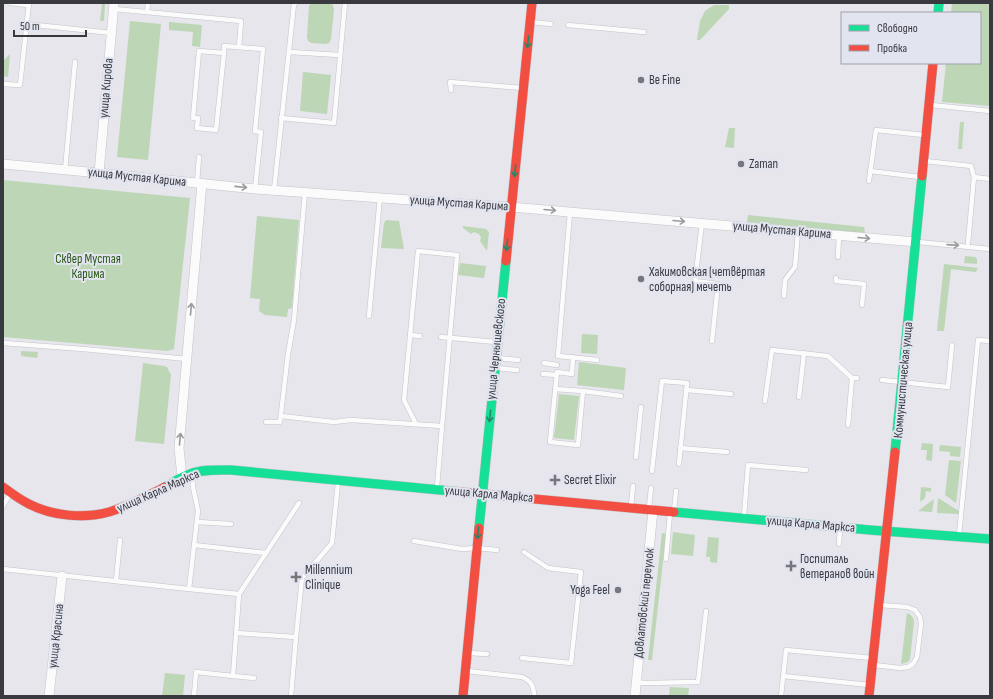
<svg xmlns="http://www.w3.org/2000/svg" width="993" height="699" font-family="'Sofia Sans Condensed',sans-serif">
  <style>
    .green { fill: #bcd6b6 }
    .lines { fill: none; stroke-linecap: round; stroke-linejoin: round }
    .lane-casing { stroke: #c3c3c8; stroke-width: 5.5 }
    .street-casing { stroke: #c3c3c8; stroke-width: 10 }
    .fast-casing { stroke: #c3c3c8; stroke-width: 10 }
    .jam-casing { stroke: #c3c3c8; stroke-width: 10 }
    .lane { stroke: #fbfbfc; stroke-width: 4.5 }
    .street { stroke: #fbfbfc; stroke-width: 9 }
    .fast { stroke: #16e098; stroke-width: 9 }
    .jam { stroke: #f24e42; stroke-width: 9 }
    .oneway { stroke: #298567 }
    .oneway2 { stroke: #9a9a9e }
    .poi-dot { fill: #76767c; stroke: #e2e4f0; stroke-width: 1.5 }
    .labels { text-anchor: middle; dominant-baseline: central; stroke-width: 4; stroke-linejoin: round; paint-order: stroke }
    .poi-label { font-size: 13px; fill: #393a3f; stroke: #e2e4f0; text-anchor: start }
    .street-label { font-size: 13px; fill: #393a3f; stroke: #e2e4f0 }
    .park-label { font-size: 13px; fill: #285715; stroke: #e2e4f0 }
  </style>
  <rect width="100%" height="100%" fill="#e6e6ec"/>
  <g class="green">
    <polygon points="102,3 105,3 104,21 100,21"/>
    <polygon points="311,3 330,3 333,5 334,10 331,39 329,43 326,44 311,43 308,41 307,37 309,6"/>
    <polygon points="952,3 990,3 990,106 942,102 946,63 980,63 980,13 951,13"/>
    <polygon points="714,5 729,5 729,9 700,40 697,40 700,21 705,11"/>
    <polygon points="130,21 161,24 148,160 117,157"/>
    <polygon points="169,22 202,25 200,47 192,46 193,32 169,30"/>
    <polygon points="10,54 8,77 3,76 3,61"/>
    <polygon points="303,72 331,75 327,114 300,111"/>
    <polygon points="960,122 964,122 962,149 958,149"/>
    <polygon points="729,128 735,128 734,148 725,147"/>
    <polygon points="3,180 190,198 174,349 167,351 3,337"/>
    <polygon points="748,215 864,227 865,233 747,222"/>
    <polygon points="257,216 299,220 292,308 288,309 287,317 265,315 259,311 260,299 250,298"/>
    <polygon points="386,220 399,221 404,249 381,248 384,223"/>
    <polygon points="463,226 486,229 489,232 487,251 480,241 481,237 479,234 474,232 471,234 463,228"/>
    <polygon points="965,256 975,257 977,259 977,264 964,263"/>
    <polygon points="460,263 486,266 484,278 458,275"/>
    <polygon points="944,264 978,268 976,272 951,269 944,331 937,331"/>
    <polygon points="582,334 598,335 597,354 581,353"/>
    <polygon points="21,351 38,352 37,358 21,356"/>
    <polygon points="579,362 626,368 624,390 577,385"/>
    <polygon points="143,363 164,366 167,367 171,375 164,444 135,441"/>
    <polygon points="559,394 579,396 574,440 554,438"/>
    <polygon points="922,443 933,444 932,461 926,460 927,450 921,450"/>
    <polygon points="940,445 961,447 960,457 950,456 950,452 939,451"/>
    <polygon points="949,460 961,461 956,503 945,495"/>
    <polygon points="921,487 931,488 931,492 926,491 925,498 920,502"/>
    <polygon points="938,498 959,511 959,514 937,513"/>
    <polygon points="934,499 932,512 918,511"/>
    <polygon points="673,532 695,535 693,556 671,554"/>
    <polygon points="662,533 666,534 652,660 648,660"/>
    <polygon points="708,537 719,538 717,563 710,562 710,557 706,557"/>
    <path d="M907 613C912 615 913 617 914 622L910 659 908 662 901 664Z"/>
    <polygon points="165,673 185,675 183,696 162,696"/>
    <polygon points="670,687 689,688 688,696 669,696"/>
  </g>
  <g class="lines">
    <defs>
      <g id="lane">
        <polyline points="10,3 28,5"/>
        <polyline points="114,9 241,21 239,47"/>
        <polyline points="147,12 148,3"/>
        <polyline points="532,22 551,24"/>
        <polyline points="26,24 112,33"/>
        <polyline points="568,25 644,32"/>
        <polyline points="289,52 340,55"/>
        <polyline points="224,53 199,51 193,118 198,118 197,128 216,130 224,53 224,46 263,49 255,131 261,132 255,189"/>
        <polyline points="3,84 20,85 29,3"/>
        <polyline points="451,90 450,82 522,88"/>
        <polyline points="931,105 990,111"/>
        <polyline points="281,118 334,123 345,3"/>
        <polyline points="925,161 971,166 974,177"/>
        <polyline points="65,170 75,62"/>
        <polyline points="870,171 920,177"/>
        <polyline points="869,181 876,130 924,135"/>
        <polyline points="197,183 199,157"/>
        <polyline points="274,190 294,4 296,3"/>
        <polyline points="570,212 558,356 597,360"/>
        <polyline points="702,223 695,281 718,284 712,341"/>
        <polyline points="918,242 990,249"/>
        <polyline points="968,243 974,177 990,179"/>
        <polyline points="838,257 839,235"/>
        <polyline points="836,278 836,281 864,284 862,305"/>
        <polyline points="784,296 785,280 795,267 798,232"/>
        <polyline points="369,316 380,197"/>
        <polyline points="410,335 420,336"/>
        <polyline points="441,337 496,342"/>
        <polyline points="3,343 83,349 187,359"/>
        <polyline points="573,357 572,374 557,372 550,442 578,445 583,391"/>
        <polyline points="497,358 518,360"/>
        <polyline points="544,363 557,365"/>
        <polyline points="496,368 517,370"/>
        <polyline points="543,374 557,375"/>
        <polyline points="882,380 948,387 952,345"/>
        <polyline points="555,389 583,391 621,396"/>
        <polyline points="687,390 731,394"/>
        <polyline points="799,397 804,353"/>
        <polyline points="765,401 772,350 828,356 852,378 857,378"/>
        <polyline points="281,416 334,422 351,420 442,426"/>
        <polyline points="266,422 280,422 288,354 294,320 305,192"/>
        <polyline points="416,424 404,400 418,251 457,255 442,426 437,487"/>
        <polyline points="848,425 852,378"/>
        <polyline points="680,448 727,452"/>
        <polyline points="636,457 641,407"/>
        <polyline points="652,471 662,381 687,383 679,464"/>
        <polyline points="3,506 10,494"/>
        <polyline points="631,506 633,486"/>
        <polyline points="649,507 651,488"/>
        <polyline points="674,511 676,491"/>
        <polyline points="744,516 748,465 806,470"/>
        <polyline points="197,522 231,524"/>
        <polyline points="959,535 978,340 990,341"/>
        <polyline points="414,541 462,549 477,548 497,550"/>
        <polyline points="839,544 840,529"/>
        <polyline points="194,545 266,553"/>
        <polyline points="666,559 670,513"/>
        <polyline points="3,569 189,589 198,511 193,487 192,475"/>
        <polyline points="116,581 120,540"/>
        <polyline points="189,589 239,594"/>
        <polyline points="236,633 296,637"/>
        <polyline points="469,653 487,654"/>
        <polyline points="522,658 571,663 581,572 548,568 524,552"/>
        <polyline points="874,665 900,668 908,667 913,664 917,657 921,624 920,617 915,610 907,607 880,605"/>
        <path d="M467 671 522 677C531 681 534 686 534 696"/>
        <polyline points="233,676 254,678"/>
        <polyline points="783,676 869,685"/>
        <polyline points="636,682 645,683 698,682 706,611"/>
        <polyline points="194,696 196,672 233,676 239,594 299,503"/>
        <polyline points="291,696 296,637 302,578 332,543 338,482"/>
        <polyline points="781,696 786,650 872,658"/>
      </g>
      <g id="street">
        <polyline points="3,164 99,173 255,189 494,206 511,207 916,242"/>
        <polyline points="99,173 114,3"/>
        <polyline points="182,477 179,448 202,183"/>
        <polyline points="49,696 62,576"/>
        <polyline points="635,696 653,510"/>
      </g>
      <g id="fast">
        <polyline points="938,13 939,3"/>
        <polyline points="895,452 922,176"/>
        <path d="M165 487C173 482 181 477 190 474 203 469 218 470 231 470L461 492"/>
        <polyline points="674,512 870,530 990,539"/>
        <polyline points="479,528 506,261"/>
      </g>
      <g id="jam">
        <polyline points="922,176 933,63"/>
        <polyline points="506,261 532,3"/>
        <path d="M3 487C11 493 19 499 29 504 52 516 84 519 109 512 129 506 147 496 165 487"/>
        <polyline points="461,492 674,512"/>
        <polyline points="463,696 479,528"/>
        <polyline points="869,696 895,452"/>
      </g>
    </defs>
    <use href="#lane" class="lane-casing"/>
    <use href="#street" class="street-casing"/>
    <use href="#fast" class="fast-casing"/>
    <use href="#jam" class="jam-casing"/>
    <use href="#lane" class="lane"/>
    <use href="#street" class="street"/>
    <use href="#fast" class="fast"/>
    <use href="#jam" class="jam"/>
  </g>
  <defs><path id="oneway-shaft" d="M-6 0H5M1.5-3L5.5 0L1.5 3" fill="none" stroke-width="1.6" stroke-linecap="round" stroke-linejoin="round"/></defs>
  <g class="oneway">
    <use href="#oneway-shaft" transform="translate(528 42) rotate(96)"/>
    <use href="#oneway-shaft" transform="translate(515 171) rotate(96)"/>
    <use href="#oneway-shaft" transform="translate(507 245) rotate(96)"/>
    <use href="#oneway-shaft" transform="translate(490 416) rotate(96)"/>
    <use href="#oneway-shaft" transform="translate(478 533) rotate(95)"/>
  </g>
  <g class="oneway2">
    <use href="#oneway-shaft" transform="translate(241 187) rotate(6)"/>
    <use href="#oneway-shaft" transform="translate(550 210) rotate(5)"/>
    <use href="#oneway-shaft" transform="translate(679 221) rotate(5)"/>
    <use href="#oneway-shaft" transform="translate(864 238) rotate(5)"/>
    <use href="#oneway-shaft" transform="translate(953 245) rotate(4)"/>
    <use href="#oneway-shaft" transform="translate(191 309) rotate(-85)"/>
    <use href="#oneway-shaft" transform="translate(180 439) rotate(-85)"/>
  </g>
  <g class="poi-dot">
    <circle cx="641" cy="80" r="4"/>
    <circle cx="741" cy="164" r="4"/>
    <circle cx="641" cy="279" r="4"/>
    <path d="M553 474h4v4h4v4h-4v4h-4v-4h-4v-4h4z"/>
    <path d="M789 560h4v4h4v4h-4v4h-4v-4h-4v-4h4z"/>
    <path d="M294 571h4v4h4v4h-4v4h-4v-4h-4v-4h4z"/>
    <circle cx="618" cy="590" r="4"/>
  </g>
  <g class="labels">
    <g class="poi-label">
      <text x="649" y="80">Be Fine</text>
      <text x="749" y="164">Zaman</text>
      <text x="649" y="272">Хакимовская (четвёртая<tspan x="649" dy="15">соборная) мечеть</tspan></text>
      <text x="564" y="480">Secret Elixir</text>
      <text x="800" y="559">Госпиталь<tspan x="800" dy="15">ветеранов войн</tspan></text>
      <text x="305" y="570">Millennium<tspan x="305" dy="15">Clinique</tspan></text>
      <text x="610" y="590" text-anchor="end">Yoga Feel</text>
    </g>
    <g class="street-label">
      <text transform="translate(106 88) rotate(-85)">улица Кирова</text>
      <text transform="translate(137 177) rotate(6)">улица Мустая Карима</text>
      <text transform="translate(459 203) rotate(4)">улица Мустая Карима</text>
      <text transform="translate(782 230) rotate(5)">улица Мустая Карима</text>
      <text transform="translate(496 349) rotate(-84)">улица Чернышевского</text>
      <text transform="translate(903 380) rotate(-85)">Коммунистическая улица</text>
      <text transform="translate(158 491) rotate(-24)">улица Карла Маркса</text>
      <text transform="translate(489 494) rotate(5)">улица Карла Маркса</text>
      <text transform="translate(811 524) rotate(5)">улица Карла Маркса</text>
      <text transform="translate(644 603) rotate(-84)">Довлатовский переулок</text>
      <text transform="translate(56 636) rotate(-84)">улица Красина</text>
    </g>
    <g class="park-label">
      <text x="88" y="259">Сквер Мустая<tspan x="88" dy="15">Карима</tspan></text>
    </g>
  </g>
  <rect width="993" height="699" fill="none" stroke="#393a3f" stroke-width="8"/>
  <rect x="841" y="12" width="140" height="52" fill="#e2e4f0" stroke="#9ea0a9"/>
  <rect x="849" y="25" width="20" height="6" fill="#16e098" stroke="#9ea0a9"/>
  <text x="877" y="32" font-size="12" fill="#393a3f">Свободно</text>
  <rect x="849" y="45" width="20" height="6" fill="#f24e42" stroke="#9ea0a9"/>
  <text x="877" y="52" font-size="12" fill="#393a3f">Пробка</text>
  <path d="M14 30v6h72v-6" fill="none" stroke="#393a3f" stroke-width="2"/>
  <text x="20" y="30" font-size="12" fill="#393a3f" stroke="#e2e4f0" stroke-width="3" paint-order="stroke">50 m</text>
</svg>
